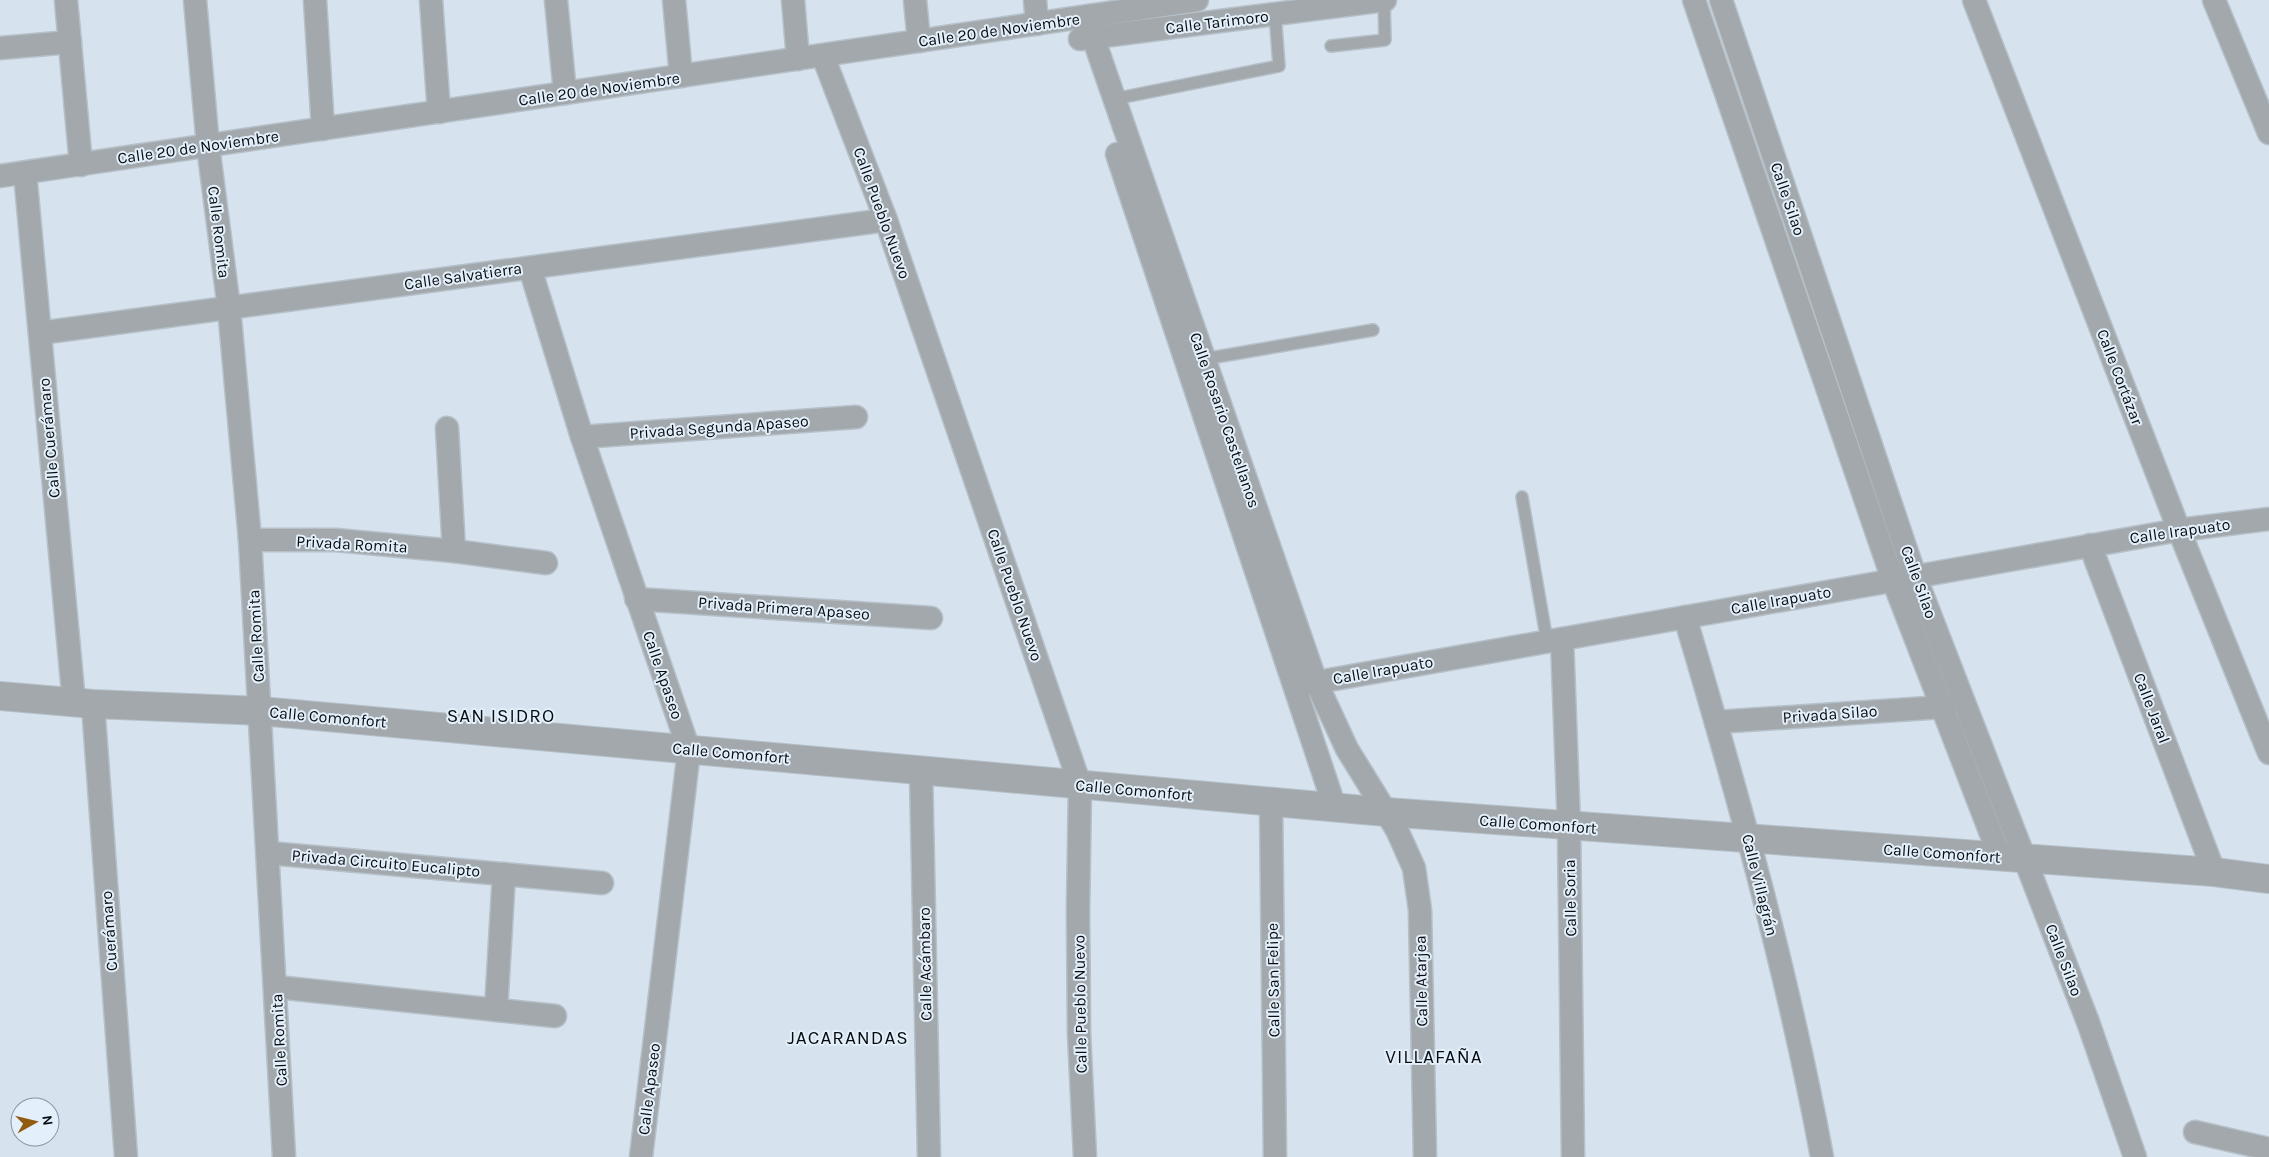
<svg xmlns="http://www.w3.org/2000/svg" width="2269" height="1157" font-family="Karla,sans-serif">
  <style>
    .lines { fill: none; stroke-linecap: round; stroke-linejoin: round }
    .service-casing { stroke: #b5c0c9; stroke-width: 14 }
    .minor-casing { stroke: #b5c0c9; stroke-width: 25 }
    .tertiary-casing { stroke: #b5c0c9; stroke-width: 30 }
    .service { stroke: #a2a8ac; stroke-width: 11 }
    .minor { stroke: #a2a8ac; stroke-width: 22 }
    .tertiary { stroke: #a2a8ac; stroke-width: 28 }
    .labels { text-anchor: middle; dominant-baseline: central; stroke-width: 4; stroke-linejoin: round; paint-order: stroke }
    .street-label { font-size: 16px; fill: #080c0f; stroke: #e3f0fb }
    .quarter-label { font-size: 19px; letter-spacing: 1px; fill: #080c0f; stroke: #e3f0fb }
  </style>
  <rect width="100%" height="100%" fill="#d6e2ed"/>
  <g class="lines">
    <defs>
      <g id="service">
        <polyline points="1331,46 1385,40 1384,0"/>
        <polyline points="1114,99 1279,66 1275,14"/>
        <polyline points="1204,359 1373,330"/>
        <polyline points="1522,497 1547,641"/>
      </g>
      <g id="minor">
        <polyline points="66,0 81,165"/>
        <polyline points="195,0 208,146 229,308 250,540 284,1157"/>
        <polyline points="315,0 323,129"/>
        <polyline points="431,0 439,112"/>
        <polyline points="556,0 565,93"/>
        <polyline points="674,0 681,76"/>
        <polyline points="793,0 798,59"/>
        <polyline points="915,0 919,41"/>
        <polyline points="1035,0 1037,24"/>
        <polyline points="1694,0 1893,580 2000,857"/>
        <polyline points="1721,0 1915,576 2088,1022 2135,1157"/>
        <polyline points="1974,0 2179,530 2269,753"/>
        <polyline points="2214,0 2269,133"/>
        <polyline points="1089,16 1093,37 1316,682 1347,749 1397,830 1414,868 1420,910 1425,1157"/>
        <polyline points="1080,39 1385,0"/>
        <polyline points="0,48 70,42"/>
        <polyline points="823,56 886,220 1080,785 1078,911 1079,1033 1085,1157"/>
        <polyline points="1117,154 1335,808"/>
        <polyline points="25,173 74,703"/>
        <polyline points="0,176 1197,0"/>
        <polyline points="530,268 582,437 689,750 641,1157"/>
        <polyline points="40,333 886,220"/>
        <polyline points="447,428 454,551"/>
        <polyline points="582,437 856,417"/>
        <polyline points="250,540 336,540 454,551 546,563"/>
        <polyline points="2090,545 2214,872"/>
        <polyline points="636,599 931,618"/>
        <path d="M1685 617C1738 795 1788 974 1822 1157"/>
        <polyline points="1562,639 1569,827 1573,1157"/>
        <polyline points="1295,686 2179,530 2269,519"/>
        <polyline points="93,704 126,1157"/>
        <polyline points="1716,722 1943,707"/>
        <polyline points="921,771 929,1157"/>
        <polyline points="1271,802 1275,1157"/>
        <polyline points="269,853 602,883"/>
        <polyline points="276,987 555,1016"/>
        <polyline points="496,1010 504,874"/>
        <polyline points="2195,1132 2269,1149"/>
      </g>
      <polyline id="tertiary" points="0,696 93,704 260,711 1386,812 2214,872 2269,879"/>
    </defs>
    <use href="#service" class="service-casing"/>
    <use href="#minor" class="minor-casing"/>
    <use href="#tertiary" class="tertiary-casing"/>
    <use href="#service" class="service"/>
    <use href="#minor" class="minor"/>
    <use href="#tertiary" class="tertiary"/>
  </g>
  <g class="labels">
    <g class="street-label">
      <text transform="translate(1217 22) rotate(-7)">Calle Tarimoro</text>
      <text transform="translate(999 30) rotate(-8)">Calle 20 de Noviembre</text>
      <text transform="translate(599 89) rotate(-8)">Calle 20 de Noviembre</text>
      <text transform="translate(198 147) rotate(-8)">Calle 20 de Noviembre</text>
      <text transform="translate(1788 199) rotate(71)">Calle Silao</text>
      <text transform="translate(882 213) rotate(70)">Calle Pueblo Nuevo</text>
      <text transform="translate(219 232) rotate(83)">Calle Romita</text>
      <text transform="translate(463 276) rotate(-8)">Calle Salvatierra</text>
      <text transform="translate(2120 377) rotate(69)">Calle Cortázar</text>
      <text transform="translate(1225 420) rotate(71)">Calle Rosario Castellanos</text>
      <text transform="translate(719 427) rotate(-4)">Privada Segunda Apaseo</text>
      <text transform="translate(49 438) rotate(-95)">Calle Cuerámaro</text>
      <text transform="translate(2180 531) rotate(-8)">Calle Irapuato</text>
      <text transform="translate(352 544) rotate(3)">Privada Romita</text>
      <text transform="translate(1919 582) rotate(70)">Calle Silao</text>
      <text transform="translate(1015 595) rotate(71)">Calle Pueblo Nuevo</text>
      <text transform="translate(1781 600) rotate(-10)">Calle Irapuato</text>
      <text transform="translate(784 608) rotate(4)">Privada Primera Apaseo</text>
      <text transform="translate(256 636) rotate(-93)">Calle Romita</text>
      <text transform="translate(1383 670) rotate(-10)">Calle Irapuato</text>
      <text transform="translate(663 675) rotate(71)">Calle Apaseo</text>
      <text transform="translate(2152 708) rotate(69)">Calle Jaral</text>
      <text transform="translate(1830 714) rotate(-4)">Privada Silao</text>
      <text transform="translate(328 717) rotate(5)">Calle Comonfort</text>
      <text transform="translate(731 753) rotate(5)">Calle Comonfort</text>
      <text transform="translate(1134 790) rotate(5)">Calle Comonfort</text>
      <text transform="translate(1538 824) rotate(4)">Calle Comonfort</text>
      <text transform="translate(1942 853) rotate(4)">Calle Comonfort</text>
      <text transform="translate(386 863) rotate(5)">Privada Circuito Eucalipto</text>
      <text transform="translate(1760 885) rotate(76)">Calle Villagrán</text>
      <text transform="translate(1570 898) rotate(-91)">Calle Soria</text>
      <text transform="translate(109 931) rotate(-94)">Cuerámaro</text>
      <text transform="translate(2064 960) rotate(69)">Calle Silao</text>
      <text transform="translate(925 964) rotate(-91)">Calle Acámbaro</text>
      <text transform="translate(1273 980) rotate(-91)">Calle San Felipe</text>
      <text transform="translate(1421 981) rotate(-91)">Calle Atarjea</text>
      <text transform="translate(1080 1004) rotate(-91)">Calle Pueblo Nuevo</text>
      <text transform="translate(279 1040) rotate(-93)">Calle Romita</text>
      <text transform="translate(649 1089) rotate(-83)">Calle Apaseo</text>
    </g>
    <g class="quarter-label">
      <text x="501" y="716">SAN ISIDRO</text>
      <text x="848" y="1038">JACARANDAS</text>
      <text x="1434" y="1057">VILLAFAÑA</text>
    </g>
  </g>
  <g transform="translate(35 1122) rotate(82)"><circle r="24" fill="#e3f0fb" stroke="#8b959d"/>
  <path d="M0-4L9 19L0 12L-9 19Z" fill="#915b11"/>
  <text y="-8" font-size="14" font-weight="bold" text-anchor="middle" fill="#080c0f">N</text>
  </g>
</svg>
